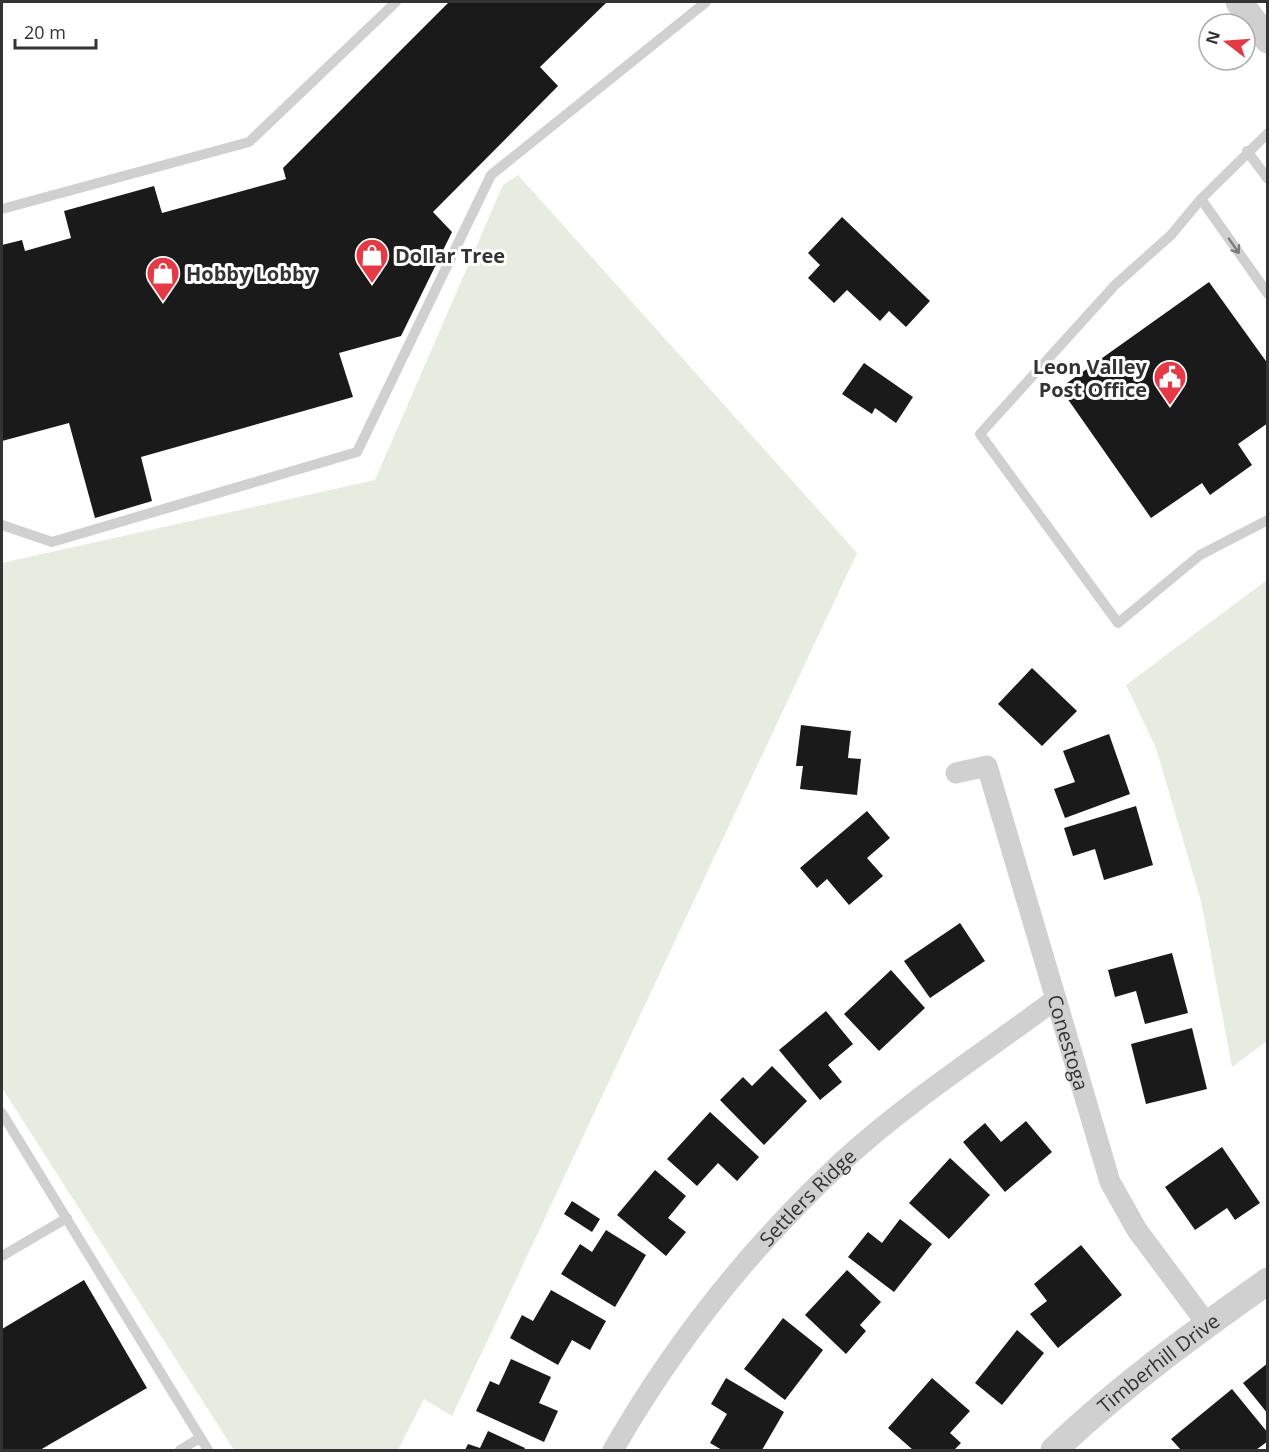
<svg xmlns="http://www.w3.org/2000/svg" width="1269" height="1452" font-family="'Open Sans',sans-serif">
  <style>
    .green { fill: #e6ecdf }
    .building { fill: #1a1a1a }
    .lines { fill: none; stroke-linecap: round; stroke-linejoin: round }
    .service { stroke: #d0d0d0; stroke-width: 10 }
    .minor { stroke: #d0d0d0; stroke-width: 21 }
    .tertiary { stroke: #d0d0d0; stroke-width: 27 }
    .oneway { stroke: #7a7a7a }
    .labels { text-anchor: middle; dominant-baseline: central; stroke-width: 6; stroke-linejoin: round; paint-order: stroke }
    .poi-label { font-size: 20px; font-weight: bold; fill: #333; stroke: #fff; text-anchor: start }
    .street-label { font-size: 20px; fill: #333; stroke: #fff }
  </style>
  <rect width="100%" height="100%" fill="#fff"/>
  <g class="green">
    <polygon points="518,175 857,553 452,1416 424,1399 398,1450 234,1450 2,1088 2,563 375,480 503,185"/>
    <polygon points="1267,580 1267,1041 1232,1067 1201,901 1156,748 1126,685"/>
  </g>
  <g class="building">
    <polygon points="449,2 607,2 540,67 558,86 433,212 452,232 401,336 339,353 353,397 141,457 152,501 95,518 69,423 2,441 2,245 22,240 25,251 71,238 64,211 154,186 162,213 286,179 283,168"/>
    <polygon points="842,217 930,301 906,327 889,311 880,321 847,290 834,303 808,278 820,265 808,253"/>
    <polygon points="1209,282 1268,364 1268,423 1238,444 1252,465 1210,495 1202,483 1151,518 1060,388"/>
    <polygon points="864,363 913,397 896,423 875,408 872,414 842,394"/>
    <polygon points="1032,668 1077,711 1042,746 998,704"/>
    <polygon points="801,725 851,731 848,758 861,759 857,795 800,789 803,766 796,766"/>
    <polygon points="1109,734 1130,794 1065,818 1054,789 1075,782 1063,751"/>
    <polygon points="1136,806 1153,865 1104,880 1095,849 1073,856 1064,828"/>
    <polygon points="867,811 890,838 867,858 883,876 849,905 827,879 817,888 800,868"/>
    <polygon points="960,923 985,961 930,998 904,961"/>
    <polygon points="1172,953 1188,1013 1145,1024 1136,991 1115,997 1108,970"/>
    <polygon points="891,970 925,1008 879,1051 844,1014"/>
    <polygon points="826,1011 853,1044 828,1065 842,1082 820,1100 779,1050"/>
    <polygon points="1192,1028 1207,1089 1146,1104 1131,1044"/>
    <polygon points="772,1066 807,1101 764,1145 720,1100 743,1077 752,1086"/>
    <polygon points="710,1112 759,1157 737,1181 718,1163 697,1186 667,1159"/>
    <polygon points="1026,1121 1052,1152 1005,1192 963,1142 985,1123 1001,1142"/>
    <polygon points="1222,1147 1260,1203 1235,1220 1227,1208 1195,1230 1165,1187"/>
    <polygon points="950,1158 990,1195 949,1239 909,1203"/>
    <polygon points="655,1170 686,1196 668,1218 686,1232 666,1256 617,1215"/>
    <polygon points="572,1201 600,1219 592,1232 564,1214"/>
    <polygon points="900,1219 932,1244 894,1292 848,1257 868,1232 882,1243"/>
    <polygon points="606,1230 646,1255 615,1307 561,1274 580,1244 592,1252"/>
    <polygon points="1081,1245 1122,1295 1058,1348 1030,1314 1047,1301 1034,1284"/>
    <polygon points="847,1270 881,1302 860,1325 866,1331 846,1354 805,1315"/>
    <polygon points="84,1280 147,1388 40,1450 2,1450 2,1329"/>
    <polygon points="551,1290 606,1321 590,1350 572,1340 558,1365 510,1338 522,1315 533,1321"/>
    <polygon points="783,1318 823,1350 785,1400 744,1369"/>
    <polygon points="1017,1330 1044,1353 1002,1405 975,1383"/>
    <polygon points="511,1359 551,1377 539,1403 558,1411 544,1442 476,1411 490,1381 499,1385"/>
    <polygon points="1268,1363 1268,1414 1243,1383"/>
    <polygon points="726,1378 784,1412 762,1450 722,1450 710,1443 727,1414 711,1404"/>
    <polygon points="932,1378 970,1411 950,1433 961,1443 954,1450 913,1450 888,1428"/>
    <polygon points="1232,1389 1268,1433 1268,1441 1256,1450 1181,1450 1171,1439"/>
    <polygon points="488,1431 525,1448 524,1450 465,1450 468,1444 480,1448"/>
  </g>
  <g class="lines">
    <g class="service">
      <polyline points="1268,133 1201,199 1171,235 1115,285 980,434 1118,623 1200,555 1268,520"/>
      <polyline points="1247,151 1268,179"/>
      <polyline points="1201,199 1268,294"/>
      <polyline points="2,209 249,142 396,2"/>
      <polyline points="2,525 52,542 357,452 491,175 706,2"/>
      <polyline points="2,1113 208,1450"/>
      <polyline points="2,1256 67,1218"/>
      <polyline points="180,1450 200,1438"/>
    </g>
    <g class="minor">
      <path id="s1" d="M956 773 987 766 1110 1182 1137 1230 1207 1324"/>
      <path id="s2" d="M613 1450C675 1342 753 1244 845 1159 910 1100 986 1051 1056 999"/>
    </g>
    <g class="tertiary">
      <polyline points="1239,2 1268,40"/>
      <path id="s3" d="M1054 1450C1120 1387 1193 1334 1268 1281"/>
    </g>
  </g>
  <defs><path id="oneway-shaft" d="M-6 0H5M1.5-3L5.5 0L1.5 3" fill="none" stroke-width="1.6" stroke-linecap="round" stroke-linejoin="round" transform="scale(1.5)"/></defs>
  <use class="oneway" href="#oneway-shaft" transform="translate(1234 246) rotate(55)"/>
  <defs>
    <symbol id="shop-pin" viewBox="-11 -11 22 30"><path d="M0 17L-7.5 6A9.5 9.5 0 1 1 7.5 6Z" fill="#e63946" stroke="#fff"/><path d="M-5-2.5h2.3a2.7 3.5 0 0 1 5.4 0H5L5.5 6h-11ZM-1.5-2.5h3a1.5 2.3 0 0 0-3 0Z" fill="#fff"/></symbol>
    <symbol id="civic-pin" viewBox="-11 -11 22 30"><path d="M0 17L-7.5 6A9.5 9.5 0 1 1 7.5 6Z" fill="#e63946" stroke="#fff"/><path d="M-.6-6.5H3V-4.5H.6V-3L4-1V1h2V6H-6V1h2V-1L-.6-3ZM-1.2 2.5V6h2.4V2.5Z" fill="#fff"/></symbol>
  </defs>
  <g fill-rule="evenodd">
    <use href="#shop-pin" x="353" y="236" width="38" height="52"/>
    <use href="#shop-pin" x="144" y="254" width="38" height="52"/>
    <use href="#civic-pin" x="1151" y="358" width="38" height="52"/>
  </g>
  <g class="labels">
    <g class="poi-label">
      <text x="395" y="255">Dollar Tree</text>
      <text x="186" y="273">Hobby Lobby</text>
      <text x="1147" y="366" text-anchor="end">Leon Valley<tspan x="1147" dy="23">Post Office</tspan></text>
    </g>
    <g class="street-label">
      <text stroke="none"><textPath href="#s1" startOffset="320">Conestoga</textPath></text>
      <text stroke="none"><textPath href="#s2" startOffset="320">Settlers Ridge</textPath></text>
      <text stroke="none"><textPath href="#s3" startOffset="136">Timberhill Drive</textPath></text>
    </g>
  </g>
  <rect width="1269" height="1452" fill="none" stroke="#333333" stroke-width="6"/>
  <g transform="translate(1227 42) rotate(287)"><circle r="28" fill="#ffffff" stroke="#adadad" stroke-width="1.5"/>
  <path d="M0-4.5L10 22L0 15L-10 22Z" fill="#e63946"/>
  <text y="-9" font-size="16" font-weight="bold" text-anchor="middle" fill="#333333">N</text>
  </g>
  <path d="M15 39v9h81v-9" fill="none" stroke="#333333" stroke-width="3"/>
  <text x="24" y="39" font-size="18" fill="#333333" stroke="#ffffff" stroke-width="4.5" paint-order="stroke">20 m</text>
</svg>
